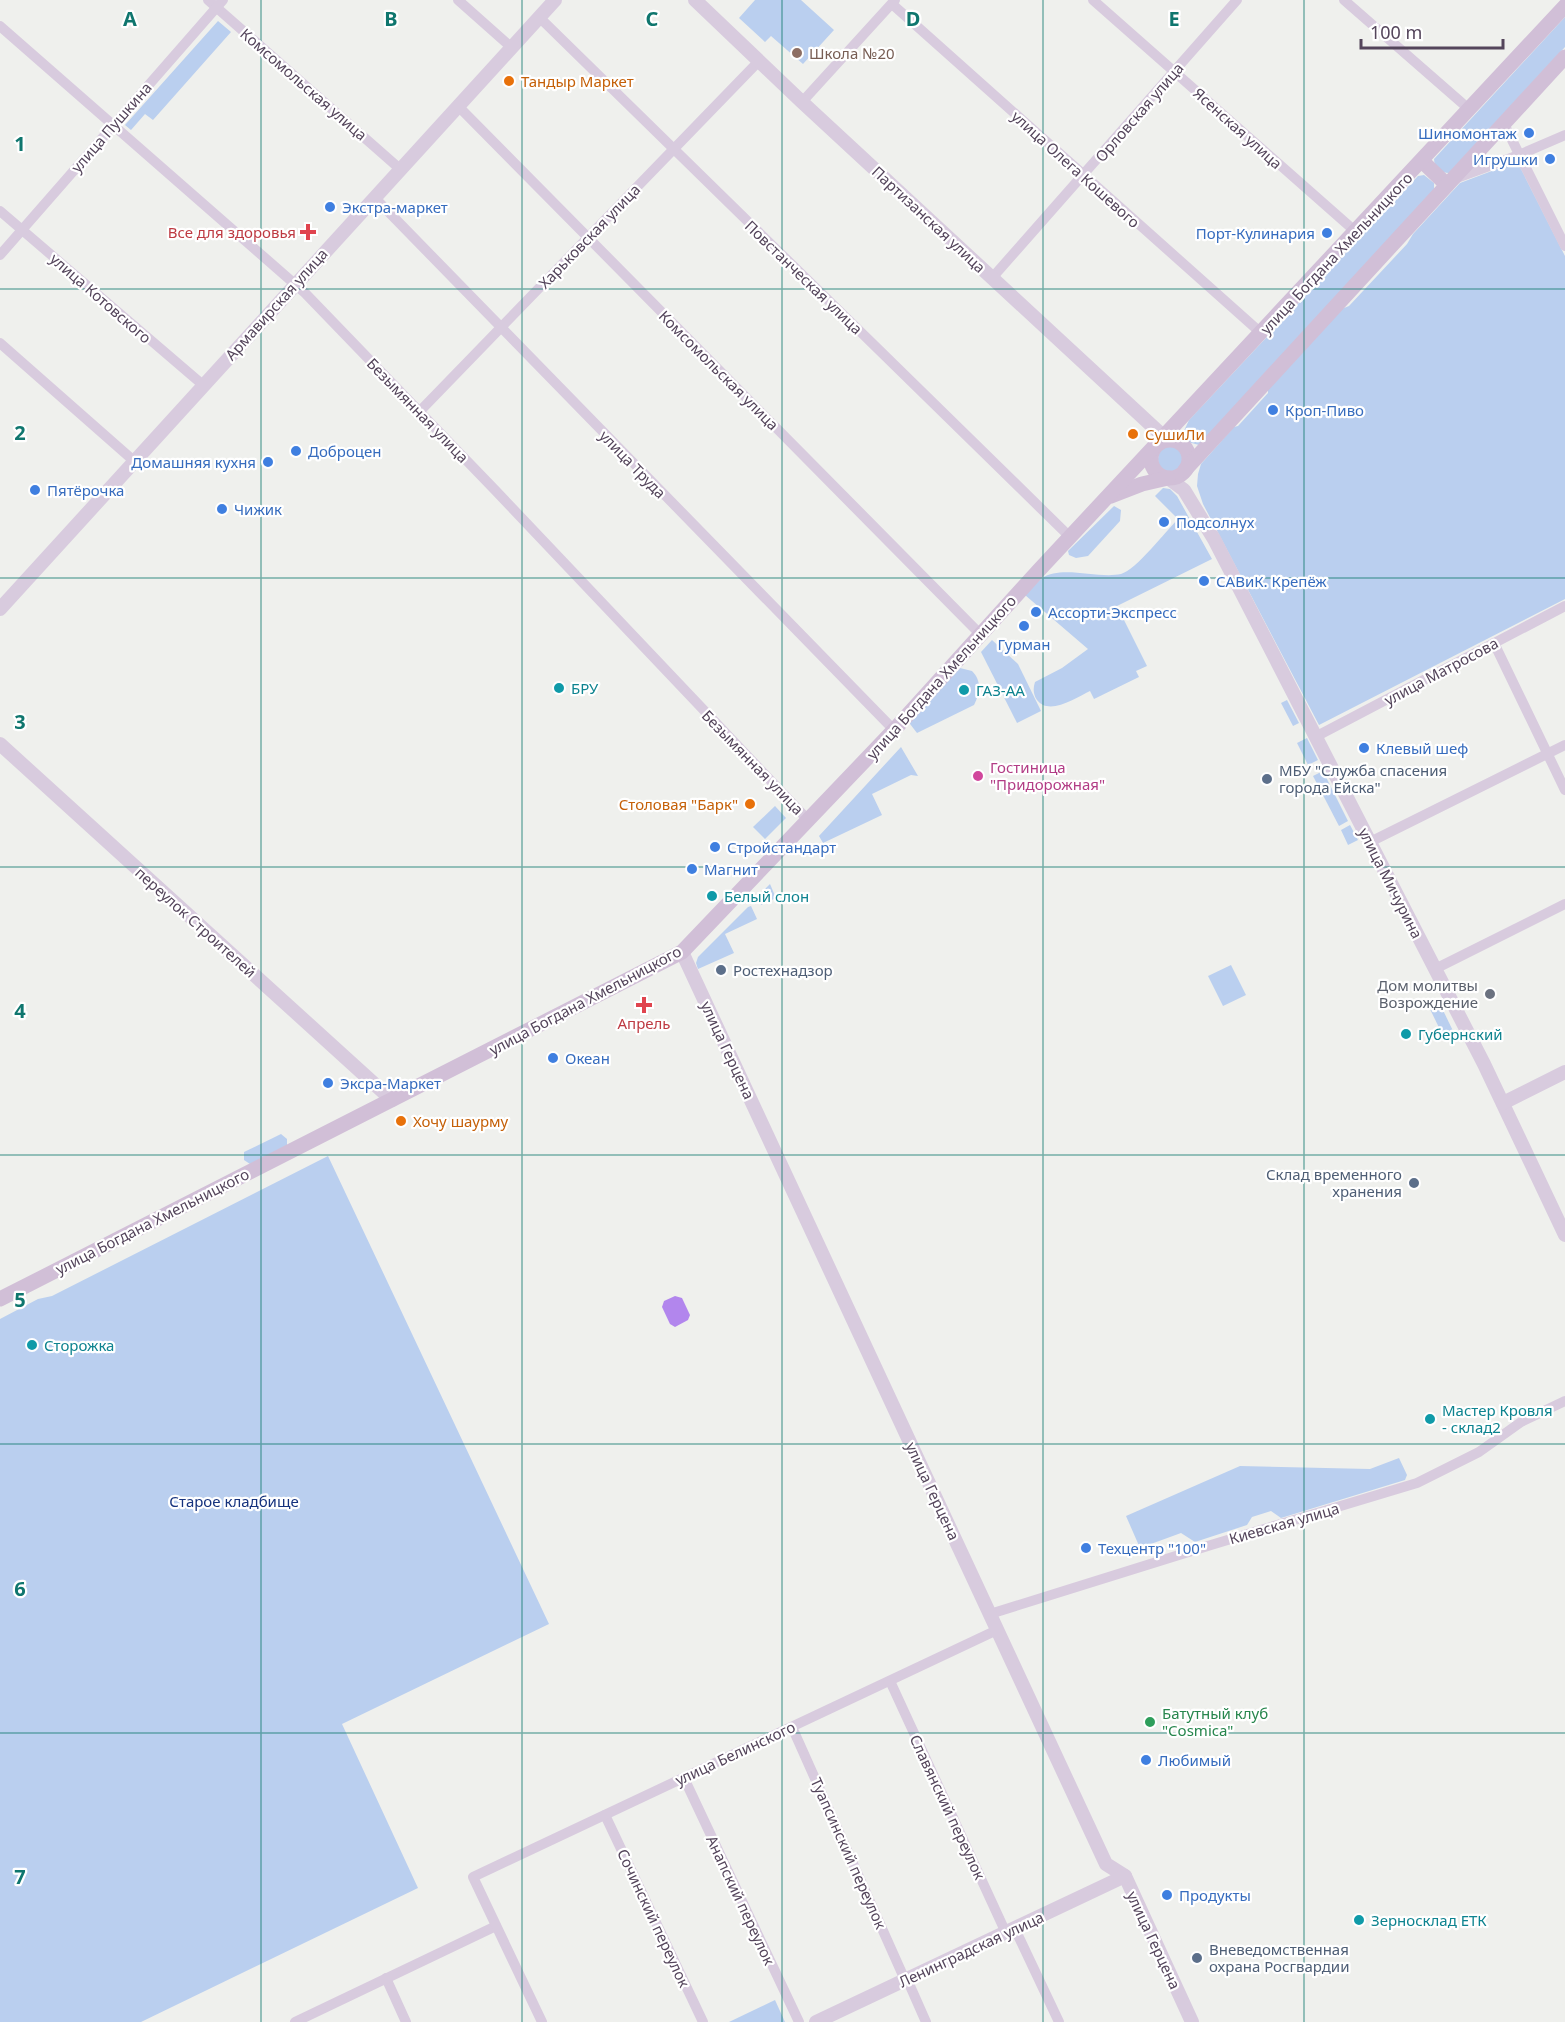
<svg xmlns="http://www.w3.org/2000/svg" width="1565" height="2022" font-family="'Noto Sans',sans-serif">
  <style>
    .green { fill: #bacfef }
    .water { fill: #b286ed }
    .lines { fill: none; stroke-linecap: round; stroke-linejoin: round }
    .minor { stroke: #d8cbde; stroke-width: 10 }
    .tertiary { stroke: #d8cbde; stroke-width: 14 }
    .secondary { stroke: #d1bfd7; stroke-width: 15 }
    .grid { fill: none; stroke: #0f766e; stroke-width: 1.5; stroke-opacity: 0.55 }
    .education-dot { fill: #8d6e63; stroke: #fff; stroke-width: 2 }
    .food-dot { fill: #e8710a; stroke: #fff; stroke-width: 2 }
    .shop-dot { fill: #3f7fe0; stroke: #fff; stroke-width: 2 }
    .health-dot { fill: #e0444e; stroke: #fff; stroke-width: 2 }
    .culture-dot { fill: #0f9aa8; stroke: #fff; stroke-width: 2 }
    .hotel-dot { fill: #d1479c; stroke: #fff; stroke-width: 2 }
    .service-dot { fill: #5c6f8a; stroke: #fff; stroke-width: 2 }
    .worship-dot { fill: #6b7280; stroke: #fff; stroke-width: 2 }
    .leisure-dot { fill: #2e9e5b; stroke: #fff; stroke-width: 2 }
    .labels { text-anchor: middle; dominant-baseline: central; stroke-width: 4.5; stroke-linejoin: round; paint-order: stroke }
    .education-label { font-size: 15px; fill: #785e54; stroke: #fff; text-anchor: start }
    .food-label { font-size: 15px; fill: #c56008; stroke: #fff; text-anchor: start }
    .street-label { font-size: 15px; fill: #54455b; stroke: #fff }
    .shop-label { font-size: 15px; fill: #366cbe; stroke: #fff; text-anchor: start }
    .health-label { font-size: 15px; fill: #be3a42; stroke: #fff; text-anchor: end }
    .culture-label { font-size: 15px; fill: #0d838f; stroke: #fff; text-anchor: start }
    .hotel-label { font-size: 15px; fill: #b23c85; stroke: #fff; text-anchor: start }
    .service-label { font-size: 15px; fill: #4e5e75; stroke: #fff; text-anchor: start }
    .worship-label { font-size: 15px; fill: #5b616d; stroke: #fff; text-anchor: end }
    .park-label { font-size: 15px; fill: #15327d; stroke: #fff }
    .leisure-label { font-size: 15px; fill: #27864d; stroke: #fff; text-anchor: start }
    .grid-label { font-size: 20px; text-anchor: middle; font-weight: bold; fill: #0f766e; stroke: #fff; stroke-width: 4.5; stroke-linejoin: round; paint-order: stroke }
  </style>
  <rect width="100%" height="100%" fill="#eff0ed"/>
  <g class="green">
    <polygon points="755,0 801,0 834,30 803,64 771,36 765,42 739,18"/>
    <path d="M1565 17V47L1449 173C1441 173 1434 167 1434 159Z"/>
    <polygon points="218,21 231,32 153,120 145,114 131,130 125,125"/>
    <polygon points="1513,163 1520,167 1565,256 1565,599 1319,725 1203,504 1197,486 1198,474 1201,464 1234,427 1238,426 1268,393 1268,388 1339,310 1349,306 1407,244 1413,234 1460,183"/>
    <polygon points="1424,175 1434,183 1434,191 1199,445 1188,442 1183,433 1189,420 1418,176"/>
    <circle cx="1171" cy="459" r="13"/>
    <path d="M1163 488 1170 489 1177 496 1212 559 1117 606 1147 666 1136 671 1139 677 1094 699 1090 691C1076 698 1049 716 1037 700 1033 694 1033 688 1035 682L1062 668 1088 649 1025 595C1030 590 1036 583 1042 578 1062 565 1098 579 1121 574 1136 570 1166 531 1178 519L1155 496Z"/>
    <polygon points="1114,506 1121,510 1120,521 1088,556 1076,558 1069,555 1068,551"/>
    <polygon points="992,640 1018,664 1041,711 1017,723 981,652"/>
    <path d="M960 668 972 671C982 681 980 693 974 705L917 733 907 720Z"/>
    <polygon points="1287,700 1299,723 1293,726 1281,703"/>
    <polygon points="1307,738 1318,760 1308,765 1297,743"/>
    <polygon points="901,747 918,776 911,775 872,794 882,815 823,843 819,836"/>
    <polygon points="1323,771 1348,821 1339,826 1313,776"/>
    <polygon points="775,806 786,818 765,839 753,827"/>
    <polygon points="1350,825 1358,840 1348,845 1341,830"/>
    <polygon points="770,884 776,898 761,905 759,895"/>
    <polygon points="751,906 757,919 725,934 734,953 698,969 696,963 698,957 748,907"/>
    <polygon points="1231,965 1246,995 1223,1006 1208,976"/>
    <polygon points="1439,1002 1455,1035 1445,1040 1429,1007"/>
    <polygon points="281,1134 287,1139 287,1146 250,1164 244,1160 244,1152"/>
    <polygon points="328,1156 549,1624 342,1724 418,1888 141,2022 0,2022 0,1319 38,1299 52,1296"/>
    <polygon points="1399,1458 1407,1475 1405,1480 1281,1518 1271,1511 1252,1517 1247,1525 1195,1542 1181,1533 1140,1548 1126,1516 1240,1466 1370,1469"/>
    <polygon points="775,2000 785,2022 729,2022"/>
  </g>
  <polygon class="water" points="675,1296 682,1298 690,1315 688,1320 675,1327 670,1324 662,1307 664,1301"/>
  <g class="lines">
    <g class="minor">
      <polyline points="208,0 400,169"/>
      <polyline points="458,0 511,47"/>
      <polyline points="1093,0 1356,232"/>
      <polyline points="1344,0 1470,110"/>
      <polyline points="892,4 1261,333"/>
      <polyline points="539,17 1070,537"/>
      <polyline points="0,26 305,293 495,490 809,821"/>
      <polyline points="802,102 895,0"/>
      <polyline points="458,106 980,634"/>
      <polyline points="1504,124 1565,246"/>
      <polyline points="1454,179 1519,155 1565,135"/>
      <polyline points="374,197 894,730"/>
      <polyline points="0,211 203,385"/>
      <polyline points="0,255 223,0"/>
      <polyline points="992,278 1237,0"/>
      <polyline points="0,343 134,461"/>
      <polyline points="420,411 759,61"/>
      <polyline points="1494,643 1565,790"/>
      <polyline points="1317,736 1565,606"/>
      <polyline points="1370,842 1565,745"/>
      <polyline points="1435,969 1565,904"/>
      <polyline points="990,1614 1211,1545 1417,1483 1479,1452 1521,1422 1565,1401"/>
      <polyline points="890,1681 1006,1933"/>
      <polyline points="792,1727 905,1980"/>
      <polyline points="684,1778 799,2022"/>
      <polyline points="605,1815 703,2022"/>
      <polyline points="1015,1929 1059,2022"/>
      <polyline points="386,1978 406,2022"/>
      <polyline points="907,1979 926,2022"/>
      <polyline points="295,2022 496,1926"/>
      <polyline points="542,2022 473,1877 997,1630"/>
    </g>
    <g class="tertiary">
      <polyline points="695,0 802,102 1164,437"/>
      <polyline points="1168,478 1184,490 1214,539 1484,1064 1565,1235"/>
      <polyline points="0,609 555,0"/>
      <polyline points="0,744 392,1100"/>
      <polyline points="682,952 1106,1864 1125,1876 1192,2022"/>
      <polyline points="1503,1103 1565,1072"/>
      <polyline points="816,2022 1125,1876"/>
    </g>
    <g class="secondary">
      <polyline points="1422,161 1447,185"/>
      <circle cx="1170" cy="459" r="19"/>
      <polyline points="1185,470 1565,57"/>
      <polyline points="1111,496 1142,484 1168,478"/>
      <polyline points="0,1299 682,952 894,730 1040,569 1565,6"/>
    </g>
  </g>
  <path class="grid" d="M261 0V2022M522 0V2022M782 0V2022M1043 0V2022M1304 0V2022M0 289H1565M0 578H1565M0 867H1565M0 1155H1565M0 1444H1565M0 1733H1565"/>
  <circle class="education-dot" cx="797" cy="53" r="6"/>
  <g class="food-dot">
    <circle cx="509" cy="81" r="6"/>
    <circle cx="1133" cy="434" r="6"/>
    <circle cx="750" cy="804" r="6"/>
    <circle cx="401" cy="1121" r="6"/>
  </g>
  <g class="shop-dot">
    <circle cx="1529" cy="133" r="6"/>
    <circle cx="1550" cy="159" r="6"/>
    <circle cx="330" cy="207" r="6"/>
    <circle cx="1327" cy="233" r="6"/>
    <circle cx="1273" cy="410" r="6"/>
    <circle cx="296" cy="451" r="6"/>
    <circle cx="268" cy="462" r="6"/>
    <circle cx="35" cy="490" r="6"/>
    <circle cx="222" cy="509" r="6"/>
    <circle cx="1164" cy="522" r="6"/>
    <circle cx="1204" cy="581" r="6"/>
    <circle cx="1036" cy="612" r="6"/>
    <circle cx="1024" cy="626" r="6"/>
    <circle cx="1364" cy="748" r="6"/>
    <circle cx="715" cy="847" r="6"/>
    <circle cx="692" cy="869" r="6"/>
    <circle cx="553" cy="1058" r="6"/>
    <circle cx="328" cy="1083" r="6"/>
    <circle cx="1086" cy="1548" r="6"/>
    <circle cx="1146" cy="1760" r="6"/>
    <circle cx="1167" cy="1895" r="6"/>
  </g>
  <g class="health-dot">
    <path d="M305 223h6v6h6v6h-6v6h-6v-6h-6v-6h6z"/>
    <path d="M641 996h6v6h6v6h-6v6h-6v-6h-6v-6h6z"/>
  </g>
  <g class="culture-dot">
    <circle cx="559" cy="688" r="6"/>
    <circle cx="964" cy="690" r="6"/>
    <circle cx="712" cy="896" r="6"/>
    <circle cx="1406" cy="1034" r="6"/>
    <circle cx="32" cy="1345" r="6"/>
    <circle cx="1430" cy="1419" r="6"/>
    <circle cx="1359" cy="1920" r="6"/>
  </g>
  <circle class="hotel-dot" cx="978" cy="776" r="6"/>
  <g class="service-dot">
    <circle cx="1267" cy="779" r="6"/>
    <circle cx="721" cy="970" r="6"/>
    <circle cx="1414" cy="1183" r="6"/>
    <circle cx="1197" cy="1958" r="6"/>
  </g>
  <circle class="worship-dot" cx="1490" cy="994" r="6"/>
  <circle class="leisure-dot" cx="1150" cy="1722" r="6"/>
  <g class="labels">
    <g class="education-label">
      <text x="809" y="53">Школа №20</text>
    </g>
    <g class="food-label">
      <text x="521" y="81">Тандыр Маркет</text>
      <text x="1145" y="434">СушиЛи</text>
      <text x="738" y="804" text-anchor="end">Столовая "Барк"</text>
      <text x="413" y="1121">Хочу шаурму</text>
    </g>
    <g class="street-label">
      <text transform="translate(304 84) rotate(41)">Комсомольская улица</text>
      <text transform="translate(1139 112) rotate(-49)">Орловская улица</text>
      <text transform="translate(111 127) rotate(-49)">улица Пушкина</text>
      <text transform="translate(1238 128) rotate(42)">Ясенская улица</text>
      <text transform="translate(1076 169) rotate(42)">улица Олега Кошевого</text>
      <text transform="translate(929 219) rotate(43)">Партизанская улица</text>
      <text transform="translate(589 236) rotate(-46)">Харьковская улица</text>
      <text transform="translate(1336 253) rotate(-47)">улица Богдана Хмельницкого</text>
      <text transform="translate(804 277) rotate(44)">Повстанческая улица</text>
      <text transform="translate(101 298) rotate(41)">улица Котовского</text>
      <text transform="translate(276 304) rotate(-48)">Армавирская улица</text>
      <text transform="translate(719 370) rotate(45)">Комсомольская улица</text>
      <text transform="translate(418 410) rotate(46)">Безымянная улица</text>
      <text transform="translate(633 464) rotate(46)">улица Труда</text>
      <text transform="translate(1441 671) rotate(-28)">улица Матросова</text>
      <text transform="translate(941 677) rotate(-48)">улица Богдана Хмельницкого</text>
      <text transform="translate(753 762) rotate(46)">Безымянная улица</text>
      <text transform="translate(1391 883) rotate(63)">улица Мичурина</text>
      <text transform="translate(196 922) rotate(42)">переулок Строителей</text>
      <text transform="translate(585 1000) rotate(-28)">улица Богдана Хмельницкого</text>
      <text transform="translate(728 1050) rotate(65)">улица Герцена</text>
      <text transform="translate(152 1221) rotate(-27)">улица Богдана Хмельницкого</text>
      <text transform="translate(933 1491) rotate(65)">улица Герцена</text>
      <text transform="translate(1284 1523) rotate(-16)">Киевская улица</text>
      <text transform="translate(735 1753) rotate(-25)">улица Белинского</text>
      <text transform="translate(948 1807) rotate(65)">Славянский переулок</text>
      <text transform="translate(849 1853) rotate(66)">Туапсинский переулок</text>
      <text transform="translate(741 1900) rotate(65)">Анапский переулок</text>
      <text transform="translate(654 1918) rotate(65)">Сочинский переулок</text>
      <text transform="translate(1154 1940) rotate(65)">улица Герцена</text>
      <text transform="translate(971 1949) rotate(-25)">Ленинградская улица</text>
    </g>
    <g class="shop-label">
      <text x="1517" y="133" text-anchor="end">Шиномонтаж</text>
      <text x="1538" y="159" text-anchor="end">Игрушки</text>
      <text x="342" y="207">Экстра-маркет</text>
      <text x="1315" y="233" text-anchor="end">Порт-Кулинария</text>
      <text x="1285" y="410">Кроп-Пиво</text>
      <text x="308" y="451">Доброцен</text>
      <text x="256" y="462" text-anchor="end">Домашняя кухня</text>
      <text x="47" y="490">Пятёрочка</text>
      <text x="234" y="509">Чижик</text>
      <text x="1176" y="522">Подсолнух</text>
      <text x="1216" y="581">САВиК. Крепёж</text>
      <text x="1048" y="612">Ассорти-Экспресс</text>
      <text x="1024" y="644" text-anchor="middle">Гурман</text>
      <text x="1376" y="748">Клевый шеф</text>
      <text x="727" y="847">Стройстандарт</text>
      <text x="704" y="869">Магнит</text>
      <text x="565" y="1058">Океан</text>
      <text x="340" y="1083">Эксра-Маркет</text>
      <text x="1098" y="1548">Техцентр "100"</text>
      <text x="1158" y="1760">Любимый</text>
      <text x="1179" y="1895">Продукты</text>
    </g>
    <g class="health-label">
      <text x="296" y="232">Все для здоровья</text>
      <text x="644" y="1023" text-anchor="middle">Апрель</text>
    </g>
    <g class="culture-label">
      <text x="571" y="688">БРУ</text>
      <text x="976" y="690">ГАЗ-АА</text>
      <text x="724" y="896">Белый слон</text>
      <text x="1418" y="1034">Губернский</text>
      <text x="44" y="1345">Сторожка</text>
      <text x="1442" y="1410">Мастер Кровля<tspan x="1442" dy="17">- склад2</tspan></text>
      <text x="1371" y="1920">Зерносклад ЕТК</text>
    </g>
    <g class="hotel-label">
      <text x="990" y="767">Гостиница<tspan x="990" dy="17">"Придорожная"</tspan></text>
    </g>
    <g class="service-label">
      <text x="1279" y="770">МБУ "Служба спасения<tspan x="1279" dy="17">города Ейска"</tspan></text>
      <text x="733" y="970">Ростехнадзор</text>
      <text x="1402" y="1174" text-anchor="end">Склад временного<tspan x="1402" dy="17">хранения</tspan></text>
      <text x="1209" y="1949">Вневедомственная<tspan x="1209" dy="17">охрана Росгвардии</tspan></text>
    </g>
    <g class="worship-label">
      <text x="1478" y="985">Дом молитвы<tspan x="1478" dy="17">Возрождение</tspan></text>
    </g>
    <g class="park-label">
      <text x="234" y="1501">Старое кладбище</text>
    </g>
    <g class="leisure-label">
      <text x="1162" y="1713">Батутный клуб<tspan x="1162" dy="17">"Cosmica"</tspan></text>
    </g>
  </g>
  <g class="grid-label">
    <text x="130" y="26">A</text>
    <text x="391" y="26">B</text>
    <text x="652" y="26">C</text>
    <text x="913" y="26">D</text>
    <text x="1174" y="26">E</text>
    <text x="20" y="151">1</text>
    <text x="20" y="440">2</text>
    <text x="20" y="729">3</text>
    <text x="20" y="1018">4</text>
    <text x="20" y="1307">5</text>
    <text x="20" y="1596">6</text>
    <text x="20" y="1884">7</text>
  </g>
  <path d="M1361 39v9h142v-9" fill="none" stroke="#54455b" stroke-width="3"/>
  <text x="1370" y="39" font-size="18" fill="#54455b" stroke="#ffffff" stroke-width="4.5" paint-order="stroke">100 m</text>
</svg>
